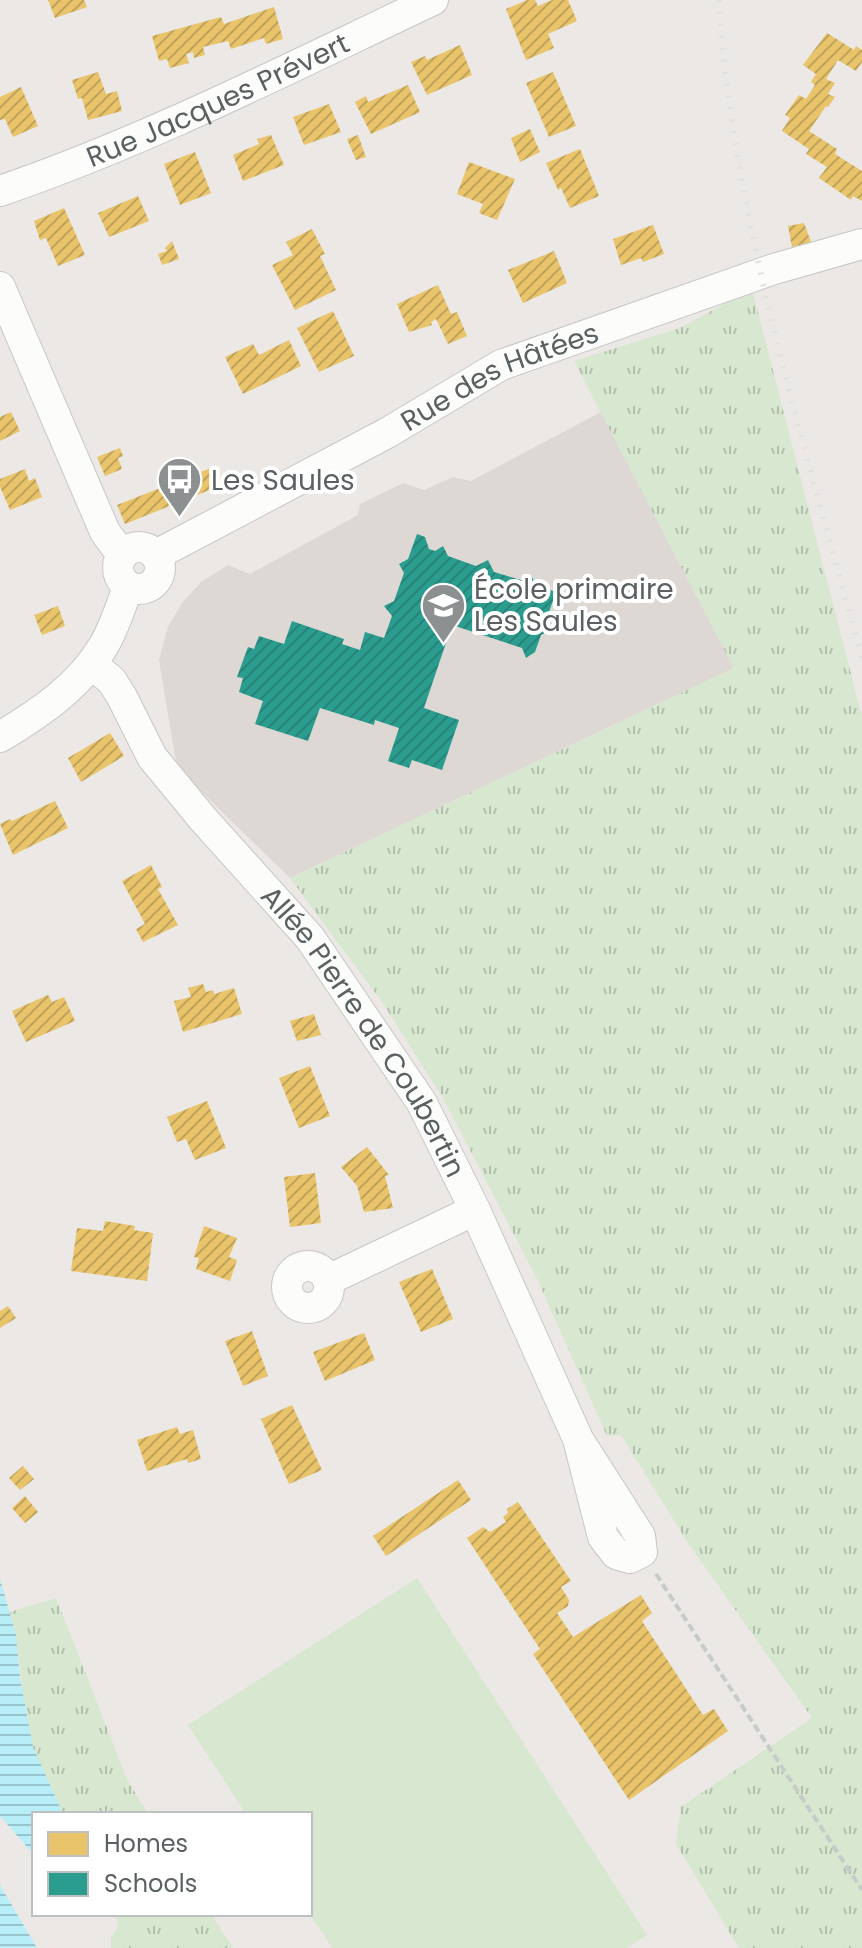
<svg xmlns="http://www.w3.org/2000/svg" width="862" height="1948" font-family="Poppins,sans-serif">
  <style>
    .education { fill: #ddd8d4 }
    .grass { fill: url(#grass-tufts) }
    .garden { fill: #d8e7d0 }
    .water { fill: url(#water-rules) }
    .homes { fill: url(#homes-hatch) }
    .schools { fill: url(#schools-hatch) }
    .lines { fill: none; stroke-linecap: round; stroke-linejoin: round }
    .minor-casing { stroke: #c7c7c7; stroke-width: 32 }
    .path { stroke: #c6ccc7; stroke-width: 4; stroke-dasharray: 8 4; stroke-linecap: butt }
    .minor { stroke: #fcfcfb; stroke-width: 30 }
    .rail { stroke: #e2e1e2; stroke-width: 6; stroke-dasharray: 2 10; stroke-linecap: butt }
    .labels { text-anchor: middle; dominant-baseline: central; stroke-width: 8; stroke-linejoin: round; paint-order: stroke }
    .street-label { font-size: 28px; fill: #5b6163; stroke: #fff }
    .poi-label { font-size: 28px; fill: #5b6163; stroke: #fff; text-anchor: start }
  </style>
  <defs>
    <pattern id="grass-tufts" width="24" height="20" patternUnits="userSpaceOnUse" patternTransform="scale(2)"><rect width="24" height="20" fill="#d8e7d0"/><path d="M3 7l-1-3M5 7V3M7 7l1-3M15 17l-1-3M17 17v-4M19 17l1-3" fill="none" stroke="#b2bfac"/></pattern>
    <pattern id="water-rules" width="6" height="5" patternUnits="userSpaceOnUse" patternTransform="scale(2)"><rect width="6" height="5" fill="#b7eef7"/><path d="M0 2.5h6" fill="none" stroke="#98c4cc"/></pattern>
    <pattern id="homes-hatch" width="6" height="6" patternUnits="userSpaceOnUse" patternTransform="scale(2)"><rect width="6" height="6" fill="#e9c46a"/><path d="M-1 1l2-2M0 6l6-6M5 7l2-2" fill="none" stroke="#c0a35b"/></pattern>
    <pattern id="schools-hatch" width="6" height="6" patternUnits="userSpaceOnUse" patternTransform="scale(2)"><rect width="6" height="6" fill="#2a9d8f"/><path d="M-1 1l2-2M0 6l6-6M5 7l2-2" fill="none" stroke="#278378"/></pattern>
  </defs>
  <rect width="100%" height="100%" fill="#ebe8e5"/>
  <polygon class="education" points="601,412 734,668 290,878 177,768 159,660 168,627 182,603 201,582 228,565 250,574 358,515 360,504 403,483 424,490 453,477 471,481"/>
  <g class="grass">
    <polygon points="752,289 862,717 862,1948 739,1948 676,1844 681,1807 812,1718 688,1543 621,1435 607,1436 538,1281 443,1098 382,1002 290,878 734,668 574,361 680,328"/>
    <path d="M56 1598 127 1779 148 1814H63C53 1792 39 1769 32 1746 20 1702 22 1656 10 1612Z"/>
    <polygon points="116,1914 211,1914 233,1948 111,1948 111,1938 118,1927"/>
  </g>
  <polygon class="garden" points="417,1578 647,1935 627,1948 332,1948 310,1914 310,1814 246,1814 188,1725"/>
  <g class="water">
    <polygon points="0,1579 16,1635 20,1678 33,1747 63,1814 34,1814 34,1855 0,1816"/>
    <polygon points="0,1885 37,1948 0,1948"/>
  </g>
  <g class="homes">
    <polygon points="48,0 84,0 87,7 55,18"/>
    <polygon points="527,0 535,0 538,6 552,0 568,0 577,21 548,34 554,48 526,60 506,9"/>
    <polygon points="274,7 283,39 266,44 264,38 231,49 228,41 203,47 205,55 194,58 193,52 186,54 189,63 170,68 167,59 159,61 152,36 221,17 224,24"/>
    <polygon points="827,33 854,50 856,46 862,50 862,62 856,71 838,60 826,79 835,83 828,94 835,97 828,107 826,106 809,131 837,149 835,154 862,171 862,201 853,196 851,200 819,178 827,167 806,154 809,149 782,131 790,118 785,115 799,95 806,99 815,85 811,82 816,74 803,65"/>
    <polygon points="460,45 472,75 427,95 411,62 425,56 427,60"/>
    <polygon points="98,72 106,94 117,91 122,111 88,120 82,98 78,99 72,80"/>
    <polygon points="553,72 576,126 549,137 526,83"/>
    <polygon points="408,85 420,112 371,134 355,102 366,96 368,102"/>
    <polygon points="21,87 38,126 13,137 5,119 0,120 0,97"/>
    <polygon points="329,104 341,132 304,145 293,117"/>
    <polygon points="530,129 540,152 520,162 511,138"/>
    <polygon points="271,135 284,165 243,181 233,155 259,144 257,139"/>
    <polygon points="358,135 366,157 356,160 347,139"/>
    <polygon points="580,149 599,196 570,208 561,188 558,190 546,163"/>
    <polygon points="195,152 211,193 180,205 164,164"/>
    <polygon points="469,162 515,179 497,220 479,213 483,204 457,194"/>
    <polygon points="138,196 149,221 109,237 98,213"/>
    <polygon points="64,208 85,255 58,266 46,238 40,240 34,221"/>
    <polygon points="804,223 811,242 792,247 788,226"/>
    <polygon points="653,225 664,254 643,262 641,258 621,265 613,239"/>
    <polygon points="312,229 325,254 320,256 336,290 295,310 272,265 293,255 286,242"/>
    <polygon points="172,241 179,259 162,265 158,254 167,251 165,248"/>
    <polygon points="554,251 567,283 523,303 508,270"/>
    <polygon points="438,285 451,314 457,312 467,336 448,344 436,319 431,322 432,325 409,332 397,304"/>
    <polygon points="333,311 354,356 319,372 297,328"/>
    <polygon points="289,340 301,366 243,394 225,357 253,344 259,355"/>
    <polygon points="11,412 20,431 0,441 0,417"/>
    <polygon points="120,448 123,456 118,458 122,469 105,476 97,457"/>
    <polygon points="211,468 213,476 209,478 217,487 125,524 117,505"/>
    <polygon points="25,469 29,481 35,478 42,497 10,510 0,487 0,479"/>
    <polygon points="58,606 65,626 42,635 34,615"/>
    <polygon points="110,733 124,756 81,782 68,758"/>
    <polygon points="55,801 68,828 13,855 0,824 10,819 12,821"/>
    <polygon points="151,865 162,887 158,889 178,925 143,942 136,929 145,924 122,881"/>
    <polygon points="203,984 206,992 213,990 214,994 234,988 242,1014 183,1032 174,1001 191,997 188,988"/>
    <polygon points="48,995 52,1002 64,997 75,1021 26,1042 12,1011"/>
    <polygon points="314,1014 321,1035 297,1041 290,1021"/>
    <polygon points="310,1066 330,1116 299,1128 279,1078"/>
    <polygon points="207,1101 226,1148 195,1160 186,1139 177,1142 167,1117"/>
    <polygon points="367,1147 389,1175 385,1176 393,1208 364,1212 357,1186 341,1167"/>
    <polygon points="315,1173 321,1223 290,1227 284,1177"/>
    <polygon points="105,1221 135,1226 134,1230 153,1233 147,1281 71,1271 77,1228 103,1231"/>
    <polygon points="204,1226 237,1238 229,1257 237,1260 230,1281 196,1269 199,1258 194,1257"/>
    <polygon points="432,1269 453,1319 421,1332 399,1282"/>
    <polygon points="8,1306 16,1318 0,1328 0,1311"/>
    <polygon points="252,1331 268,1376 243,1386 225,1341"/>
    <polygon points="364,1333 375,1360 325,1381 313,1352"/>
    <polygon points="292,1405 322,1470 289,1484 261,1419"/>
    <polygon points="177,1427 180,1434 193,1430 201,1459 188,1463 187,1459 147,1471 137,1440"/>
    <polygon points="23,1466 34,1479 20,1490 9,1478"/>
    <polygon points="458,1480 471,1500 386,1556 373,1536"/>
    <polygon points="25,1496 38,1512 25,1523 12,1508"/>
    <polygon points="518,1502 571,1581 561,1587 569,1600 568,1606 557,1613 573,1637 641,1595 652,1613 642,1621 703,1715 714,1709 728,1731 629,1800 533,1654 540,1649 467,1538 483,1527 490,1532 506,1522 503,1517 508,1513 507,1509"/>
  </g>
  <polygon class="schools" points="417,534 425,537 429,549 435,551 443,546 448,556 476,566 488,560 494,572 521,580 531,575 536,585 556,592 547,618 552,629 541,635 535,652 526,658 522,648 452,625 424,708 459,720 442,770 412,760 409,768 388,761 399,728 375,720 374,725 320,708 308,741 255,724 263,701 239,692 243,678 237,677 248,647 254,649 259,636 284,644 292,621 344,639 342,644 360,650 365,632 384,638 392,616 384,606 394,601 404,573 399,564 408,559"/>
  <g class="lines">
    <defs>
      <g id="minor">
        <path id="s1" d="M0 191C149 140 291 67 433 0"/>
        <polyline points="0,287 105,532 122,555"/>
        <circle cx="139" cy="568" r="21"/>
        <path id="s2" d="M156 555 387 433 501 365 774 269 862 244"/>
        <path id="s3" d="M92 664 112 681 122 697 152 757 203 819 310 938 422 1103 475 1210 578 1439 603 1537 616 1554 630 1558 642 1552 640 1536 578 1439"/>
        <path d="M0 737C40 713 80 686 104 645 114 628 121 606 128 587"/>
        <circle cx="308" cy="1287" r="21"/>
        <polyline points="328,1280 475,1210"/>
      </g>
    </defs>
    <use href="#minor" class="minor-casing"/>
    <polyline class="path" points="656,1574 862,1890"/>
    <use href="#minor" class="minor"/>
    <path class="rail" d="M719 0C734 225 805 443 862 660"/>
  </g>
  <defs>
    <symbol id="bus-pin" viewBox="-11 -11 22 30"><path d="M0 17L-7.5 6A9.5 9.5 0 1 1 7.5 6Z" fill="#8d9090" stroke="#fff"/><path d="M-5-6H5V4H4V6H2V4H-2V6H-4V4H-5ZM-3.5-4V0h7V-4ZM-3.5 1.2v1.5H-2V1.2ZM2 1.2v1.5H3.5V1.2Z" fill="#fff"/></symbol>
    <symbol id="school-pin" viewBox="-11 -11 22 30"><path d="M0 17L-7.5 6A9.5 9.5 0 1 1 7.5 6Z" fill="#8d9090" stroke="#fff"/><path d="M0-5L7-2L0 1L-7-2ZM-4 1L0 2.5L4 1V4Q0 6-4 4Z" fill="#fff"/></symbol>
  </defs>
  <g fill-rule="evenodd">
    <use href="#bus-pin" x="154" y="454" width="51" height="69"/>
    <use href="#school-pin" x="418" y="580" width="51" height="69"/>
  </g>
  <g class="labels">
    <g class="street-label">
      <text stroke="none"><textPath href="#s1" startOffset="236">Rue Jacques Prévert</textPath></text>
      <text stroke="none"><textPath href="#s2" startOffset="388">Rue des Hâtées</textPath></text>
      <text stroke="none"><textPath href="#s3" startOffset="460">Allée Pierre de Coubertin</textPath></text>
    </g>
    <g class="poi-label">
      <text x="211" y="480">Les Saules</text>
      <text x="474" y="589">École primaire<tspan x="474" dy="32">Les Saules</tspan></text>
    </g>
  </g>
  <rect x="32" y="1812" width="280" height="104" fill="#ffffff" stroke="#bdc0c1" stroke-width="2"/>
  <rect x="48" y="1832" width="40" height="24" fill="#e9c46a" stroke="#bdc0c1" stroke-width="2"/>
  <text x="104" y="1852" font-size="24" fill="#5b6163">Homes</text>
  <rect x="48" y="1872" width="40" height="24" fill="#2a9d8f" stroke="#bdc0c1" stroke-width="2"/>
  <text x="104" y="1892" font-size="24" fill="#5b6163">Schools</text>
</svg>
